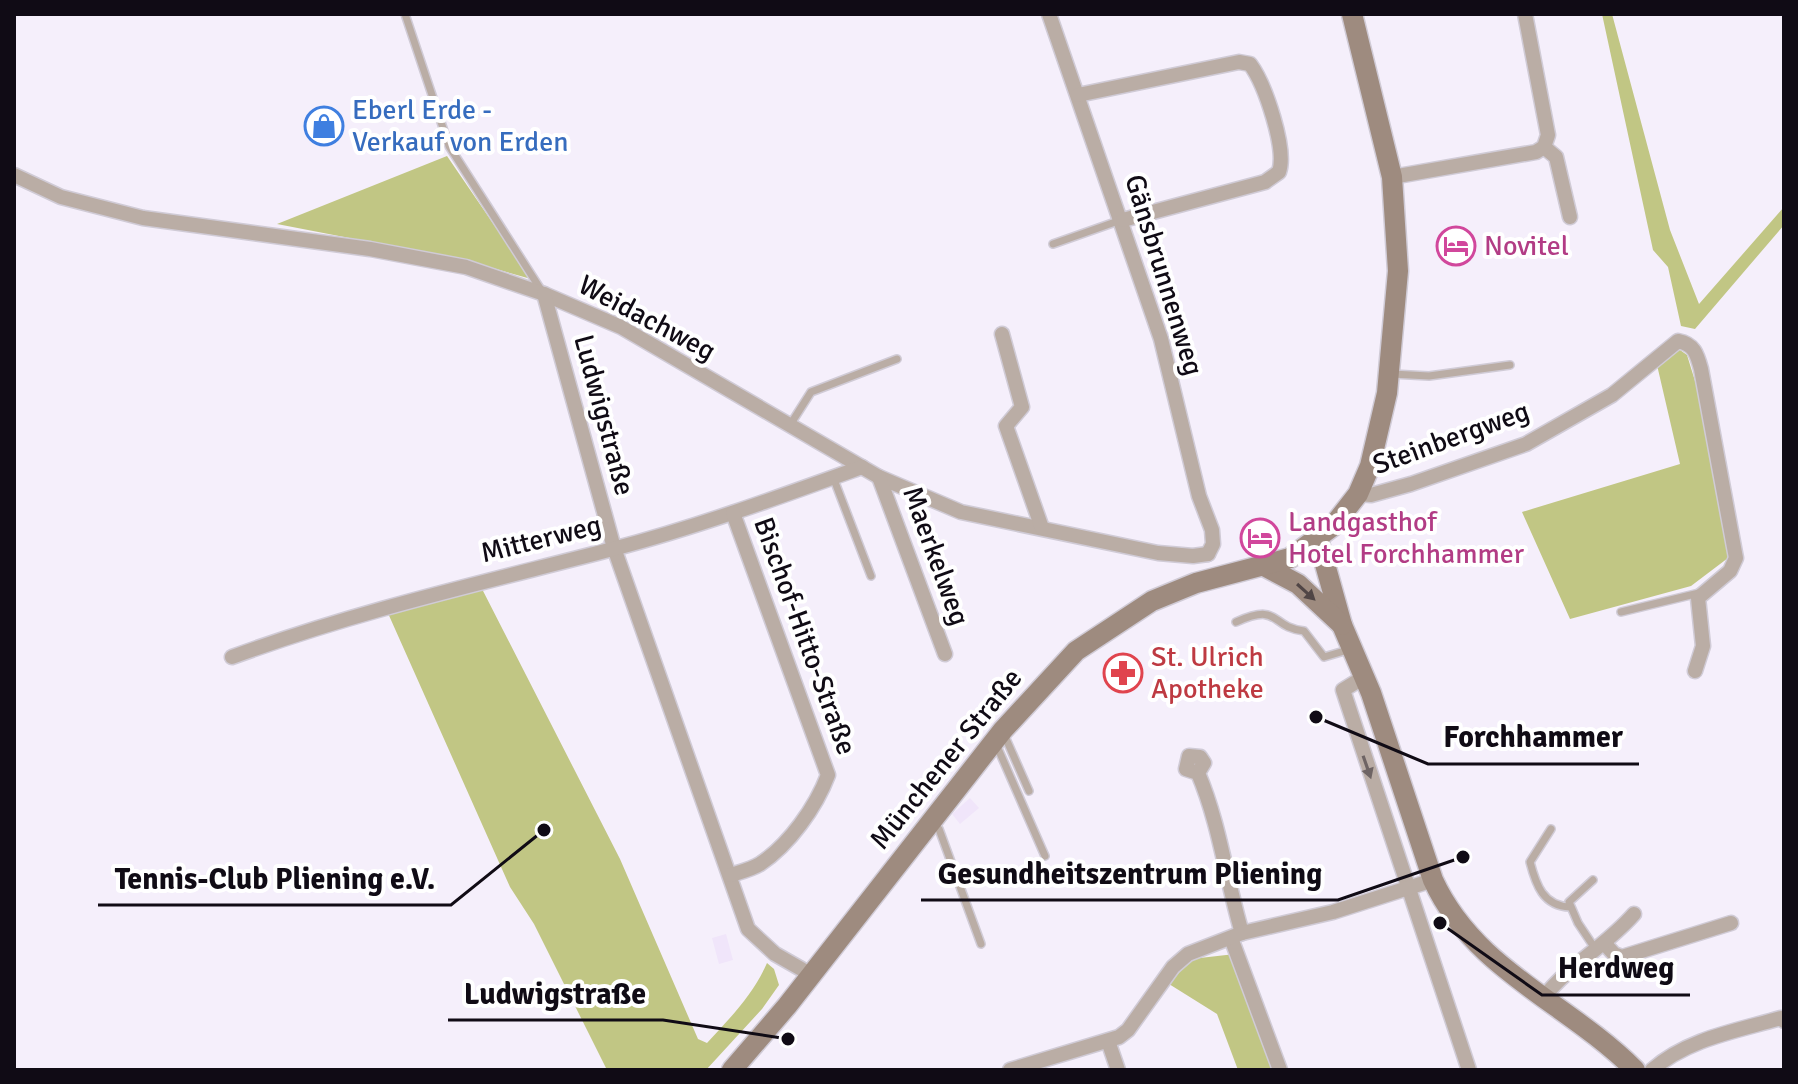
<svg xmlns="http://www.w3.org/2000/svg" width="1798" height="1084" font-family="Signika,sans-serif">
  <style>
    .built { fill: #f0e5fa }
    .green { fill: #c1c684 }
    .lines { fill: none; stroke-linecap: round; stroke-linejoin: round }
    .lane-casing { stroke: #d0cbd6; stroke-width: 10 }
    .street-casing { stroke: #d0cbd6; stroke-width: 17 }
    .secondary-casing { stroke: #d0cbd6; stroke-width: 23 }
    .lane { stroke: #baada5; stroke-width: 7 }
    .street { stroke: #baada5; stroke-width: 14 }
    .secondary { stroke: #9e8b7f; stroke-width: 20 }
    .oneway { fill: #504545 }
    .oneway2 { fill: #6e6464 }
    .labels { text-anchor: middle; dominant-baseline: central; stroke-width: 8; stroke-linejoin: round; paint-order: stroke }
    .shop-label { font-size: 28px; fill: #366cbe; stroke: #fff; text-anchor: start }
    .hotel-label { font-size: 28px; fill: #b23c85; stroke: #fff; text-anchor: start }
    .street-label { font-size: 28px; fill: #100b15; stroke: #fff }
    .health-label { font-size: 28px; fill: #be3a42; stroke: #fff; text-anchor: start }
    .leader { fill: none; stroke: #100b15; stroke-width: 3 }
    .callout-dot { fill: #100b15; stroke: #fff; stroke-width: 3 }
    .callout-label { font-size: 30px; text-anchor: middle; font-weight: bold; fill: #100b15; stroke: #fff; stroke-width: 8; stroke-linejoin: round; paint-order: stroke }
  </style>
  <rect width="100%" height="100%" fill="#f5effb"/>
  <g class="built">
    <polygon points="970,798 979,808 960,824 952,814"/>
    <polygon points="726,934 733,960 719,964 712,938"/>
  </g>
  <g class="green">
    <polygon points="1602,14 1612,14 1670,230 1699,304 1784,207 1784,225 1695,329 1681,326 1668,267 1653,250"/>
    <polygon points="447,156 531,279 468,261 277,224"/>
    <polygon points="1680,350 1687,355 1699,394 1729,546 1728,558 1691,586 1570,619 1522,512 1680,464 1657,365 1672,351"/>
    <path d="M480 585 620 859 698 1039 707 1043C730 1018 753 995 767 963L774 969 779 985 762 1009 706 1070H607L534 924 510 887 387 611Z"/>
    <polygon points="1235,954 1276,1070 1238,1070 1217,1014 1169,984 1191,959"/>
  </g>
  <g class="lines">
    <defs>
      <g id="lane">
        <polyline points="405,14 449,146 543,293"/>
        <polyline points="1053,244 1121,220"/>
        <polyline points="1392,374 1429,376 1510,365"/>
        <polyline points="790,425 811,392 897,359"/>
        <polyline points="833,477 871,576"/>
        <polyline points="1621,612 1699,593"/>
        <path d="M1236 622C1281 602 1269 627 1304 631L1324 657 1351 649"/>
        <polyline points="1003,732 1029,791"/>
        <polyline points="996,744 1045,856"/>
        <polyline points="931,823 939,829 981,944"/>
        <path d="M1551 829 1530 862C1536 885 1543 906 1570 907"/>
        <polyline points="1593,880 1569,902 1578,923 1596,950"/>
      </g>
      <g id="street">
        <polyline points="1049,14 1161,339 1199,496 1212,530 1213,544 1208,554"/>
        <path d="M1078 95 1239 62 1250 64C1265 84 1287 149 1279 172L1265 182 1123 220"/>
        <polyline points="1544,147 1556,157 1570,217"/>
        <polyline points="14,175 61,197 143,218 370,249 466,267 544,294 621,327 879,477 961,512 1158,553 1193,556 1208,554"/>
        <polyline points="1392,177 1536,152 1544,147 1548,135 1525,14"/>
        <polyline points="544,294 614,548 748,929 775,954 810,974"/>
        <polyline points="1002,334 1022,407 1006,426 1042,528"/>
        <polyline points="879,477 945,654"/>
        <path d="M1358 494 1371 495 1411 484 1526 444 1612 395 1678 341C1694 344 1697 354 1701 369L1736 558 1730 571 1698 598 1703 646 1695 671"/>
        <path d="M232 657C360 610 482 583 613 549 697 527 779 497 862 467"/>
        <polyline points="1364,677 1343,690 1469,1070"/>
        <path d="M1198 773 1186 769 1189 756 1200 757 1204 763 1198 773C1220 825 1226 879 1242 933"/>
        <path d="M731 875C740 872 752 869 760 864 789 845 816 807 828 775L733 513"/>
        <polyline points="1231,938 1280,1070"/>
        <polyline points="1605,944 1614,954 1622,957 1731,923"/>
        <path d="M1544 997C1570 964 1606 946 1634 914"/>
        <polyline points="1108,1041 1118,1070"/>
        <polyline points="1010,1070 1119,1037 1128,1030 1173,967 1188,954 1242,933 1333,912 1433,880"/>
        <path d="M1652 1070C1687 1039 1736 1031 1781 1018L1784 1021"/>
      </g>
      <g id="secondary">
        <path d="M1318 539 1342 625 1371 693 1433 880C1475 971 1567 1002 1635 1070"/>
        <polyline points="1264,566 1298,584 1342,625"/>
        <polyline points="732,1070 787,1006 1003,730 1076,651 1152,601 1196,583 1290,558 1333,526 1358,494 1370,466 1387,393 1398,271 1392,177 1352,14"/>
      </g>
    </defs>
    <use href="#lane" class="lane-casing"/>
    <use href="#street" class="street-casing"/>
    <use href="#secondary" class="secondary-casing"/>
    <use href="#lane" class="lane"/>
    <use href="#street" class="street"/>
    <use href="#secondary" class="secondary"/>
  </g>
  <defs><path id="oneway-solid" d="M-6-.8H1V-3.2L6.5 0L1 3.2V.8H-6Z" transform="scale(2)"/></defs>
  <use class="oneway" href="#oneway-solid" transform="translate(1306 592) rotate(42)"/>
  <use class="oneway2" href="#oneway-solid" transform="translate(1367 767) rotate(71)"/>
  <defs>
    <symbol id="shop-ring" viewBox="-11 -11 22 22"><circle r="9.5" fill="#fff" stroke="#3f7fe0" stroke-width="1.5"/><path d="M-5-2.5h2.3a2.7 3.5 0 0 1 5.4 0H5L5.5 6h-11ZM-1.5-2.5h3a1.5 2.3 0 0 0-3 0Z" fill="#3f7fe0"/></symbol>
    <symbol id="hotel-ring" viewBox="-11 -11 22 22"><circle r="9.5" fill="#fff" stroke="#d1479c" stroke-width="1.5"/><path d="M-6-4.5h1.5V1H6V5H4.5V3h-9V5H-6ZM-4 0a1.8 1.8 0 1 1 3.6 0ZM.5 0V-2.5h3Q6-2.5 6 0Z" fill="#d1479c"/></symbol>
    <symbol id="pharmacy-ring" viewBox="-11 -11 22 22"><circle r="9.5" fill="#fff" stroke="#e0444e" stroke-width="1.5"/><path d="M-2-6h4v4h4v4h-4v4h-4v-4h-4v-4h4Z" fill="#e0444e"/></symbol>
  </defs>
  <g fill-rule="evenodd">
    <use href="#shop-ring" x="302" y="104" width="44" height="44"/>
    <use href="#hotel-ring" x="1434" y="224" width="44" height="44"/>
    <use href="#hotel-ring" x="1238" y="516" width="44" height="44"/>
    <use href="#pharmacy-ring" x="1101" y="651" width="44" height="44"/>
  </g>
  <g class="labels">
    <g class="shop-label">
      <text x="352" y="110">Eberl Erde -<tspan x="352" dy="32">Verkauf von Erden</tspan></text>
    </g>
    <g class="hotel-label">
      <text x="1484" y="246">Novitel</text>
      <text x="1288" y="522">Landgasthof<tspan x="1288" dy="32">Hotel Forchhammer</tspan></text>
    </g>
    <g class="street-label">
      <text transform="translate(1164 275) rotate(73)">Gänsbrunnenweg</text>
      <text transform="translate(647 318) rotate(28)">Weidachweg</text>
      <text transform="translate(604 415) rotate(75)">Ludwigstraße</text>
      <text transform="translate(1451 438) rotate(-20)">Steinbergweg</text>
      <text transform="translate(541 539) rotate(-14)">Mitterweg</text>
      <text transform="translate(936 556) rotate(70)">Maerkelweg</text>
      <text transform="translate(805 636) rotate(70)">Bischof-Hitto-Straße</text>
      <text transform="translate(946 759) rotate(-51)">Münchener Straße</text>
    </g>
    <g class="health-label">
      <text x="1151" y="657">St. Ulrich<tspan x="1151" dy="32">Apotheke</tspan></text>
    </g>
  </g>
  <path class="leader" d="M1316 717L1428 764H1639M1463 857L1338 900H921M544 830L451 905H98M1440 923L1542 995H1690M788 1039L663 1020H448"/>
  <g class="callout-dot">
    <circle cx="1316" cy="717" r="8"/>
    <circle cx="1463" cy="857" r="8"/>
    <circle cx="544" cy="830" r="8"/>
    <circle cx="1440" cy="923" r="8"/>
    <circle cx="788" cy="1039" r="8"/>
  </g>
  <g class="callout-label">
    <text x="1533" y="747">Forchhammer</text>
    <text x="1130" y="884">Gesundheitszentrum Pliening</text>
    <text x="275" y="889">Tennis-Club Pliening e.V.</text>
    <text x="1616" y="978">Herdweg</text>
    <text x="555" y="1004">Ludwigstraße</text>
  </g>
  <rect width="1798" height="1084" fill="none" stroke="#100b15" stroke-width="32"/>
</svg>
